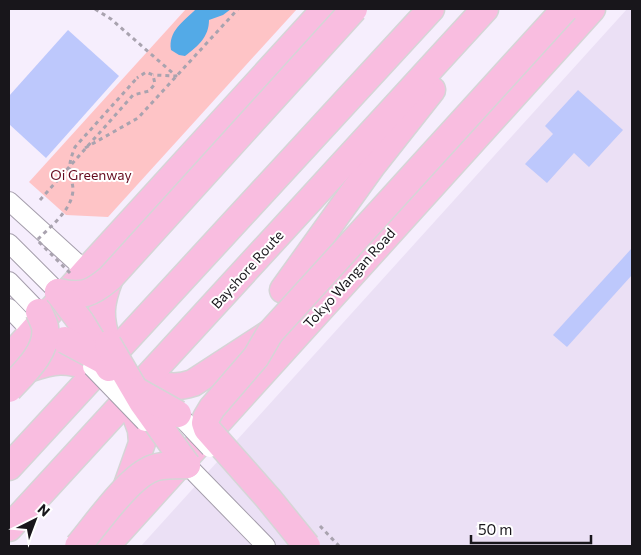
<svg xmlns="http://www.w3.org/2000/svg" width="641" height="555" font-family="Commissioner,sans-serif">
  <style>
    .built { fill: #ebe0f5 }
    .green { fill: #fec4c6 }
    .water { fill: #53aae7 }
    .building { fill: #bdc8fc }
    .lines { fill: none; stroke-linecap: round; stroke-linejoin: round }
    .minor-casing { stroke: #a49dab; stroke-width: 20 }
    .highway-casing { stroke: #d5d5d6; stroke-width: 29 }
    .path { stroke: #a9a3af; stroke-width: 3; stroke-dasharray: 4 4; stroke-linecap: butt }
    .minor { stroke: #fff; stroke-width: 18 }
    .highway { stroke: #f9bde0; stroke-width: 26 }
    .minor-bridge-casing { stroke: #a49dab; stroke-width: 20; stroke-linecap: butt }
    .highway-bridge-casing { stroke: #d5d5d6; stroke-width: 29; stroke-linecap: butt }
    .path-bridge { stroke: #a9a3af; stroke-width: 3; stroke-dasharray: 4 4; stroke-linecap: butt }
    .minor-bridge { stroke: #fff; stroke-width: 18 }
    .highway-bridge { stroke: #f9bde0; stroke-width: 26 }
    .labels { text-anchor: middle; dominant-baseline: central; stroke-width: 4; stroke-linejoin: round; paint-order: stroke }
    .park-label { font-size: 14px; fill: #660b1f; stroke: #fff }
    .street-label { font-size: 14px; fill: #18161b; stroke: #fff }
  </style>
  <rect width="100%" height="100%" fill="#f6eefd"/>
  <polygon class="built" points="627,9 632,9 632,546 141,546"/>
  <polygon class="green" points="186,9 297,9 108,217 66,215 29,182"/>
  <path class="water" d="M196 9H231L223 15 209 20C209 37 198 46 185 56L179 55 171 50C168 31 183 22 196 9Z"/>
  <g class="building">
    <polygon points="68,30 119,76 46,158 9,124 9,96"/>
    <polygon points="578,90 623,130 589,167 574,153 547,183 525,164 553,134 545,126"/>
    <polygon points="632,248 632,275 567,347 553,335"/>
  </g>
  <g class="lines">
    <defs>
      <g id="minor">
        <polyline points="9,201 86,271"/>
        <polyline points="9,243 58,292"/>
        <polyline points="9,281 39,312"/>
        <polyline points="9,308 32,332"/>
        <polyline points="187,465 266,546"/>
      </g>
      <g id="highway">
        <polyline points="283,290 372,166 432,90"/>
        <path d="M108 344C99 317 100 304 110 278"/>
        <polyline points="9,358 86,271 325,9"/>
        <path d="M28 369C56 360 63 359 92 367"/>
        <path d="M147 382C165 386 175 389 193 383L270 333"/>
        <polyline points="9,467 431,9"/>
        <polyline points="126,488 142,443 141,430 134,411"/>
        <polyline points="9,528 485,9"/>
        <polyline points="106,546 592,9"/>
      </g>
    </defs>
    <use href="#minor" class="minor-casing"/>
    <use href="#highway" class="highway-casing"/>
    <g class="path">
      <polyline points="95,9 111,19 176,76 153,75"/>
      <polyline points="85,148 138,118 238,9"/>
      <polyline points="40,200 133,95 149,91 155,84 153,75 146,72 137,78"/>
    </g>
    <use href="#minor" class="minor"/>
    <use href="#highway" class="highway"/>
    <defs>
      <g id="minor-bridge">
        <polyline points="92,367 145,422"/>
        <polyline points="178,414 210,448"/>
      </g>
      <g id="highway-bridge">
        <path d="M58 292C83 297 91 294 110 278L354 9"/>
        <polyline points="58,292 81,322 109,368"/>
        <polyline points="65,340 106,362"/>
        <polyline points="108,344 142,402 187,465"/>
        <path d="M9 389C23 374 49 351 45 327 44 322 41 317 39 312"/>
        <polyline points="137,391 178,414"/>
        <path d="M78 546C95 526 126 481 149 470 159 464 176 466 187 465"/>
        <polyline points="307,546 268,498 207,429 205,423 206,418 212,408 256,357 270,333 565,9"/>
      </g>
    </defs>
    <use href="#minor-bridge" class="minor-bridge-casing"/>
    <use href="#highway-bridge" class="highway-bridge-casing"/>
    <g class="path-bridge">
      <path d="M70 273 37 240C50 227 72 210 73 190 73 183 70 177 70 170 69 162 72 155 75 147L137 78"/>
      <polyline points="320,526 339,546"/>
    </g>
    <use href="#minor-bridge" class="minor-bridge"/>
    <use href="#highway-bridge" class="highway-bridge"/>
  </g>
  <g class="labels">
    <g class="park-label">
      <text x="91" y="174">Oi Greenway</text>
    </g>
    <g class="street-label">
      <text transform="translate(247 269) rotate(-48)">Bayshore Route</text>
      <text transform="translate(349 278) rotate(-48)">Tokyo Wangan Road</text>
    </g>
  </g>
  <rect width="641" height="555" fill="none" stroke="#18161b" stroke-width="20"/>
  <g transform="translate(35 520) rotate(42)" stroke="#ffffff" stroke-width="4" paint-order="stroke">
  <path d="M0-4L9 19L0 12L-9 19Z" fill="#18161b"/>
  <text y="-8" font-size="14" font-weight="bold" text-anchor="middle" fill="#18161b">N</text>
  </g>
  <path d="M471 535v8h120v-8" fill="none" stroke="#18161b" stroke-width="2.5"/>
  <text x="478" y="535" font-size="15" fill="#18161b" stroke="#ffffff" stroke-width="4" paint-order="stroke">50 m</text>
</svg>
